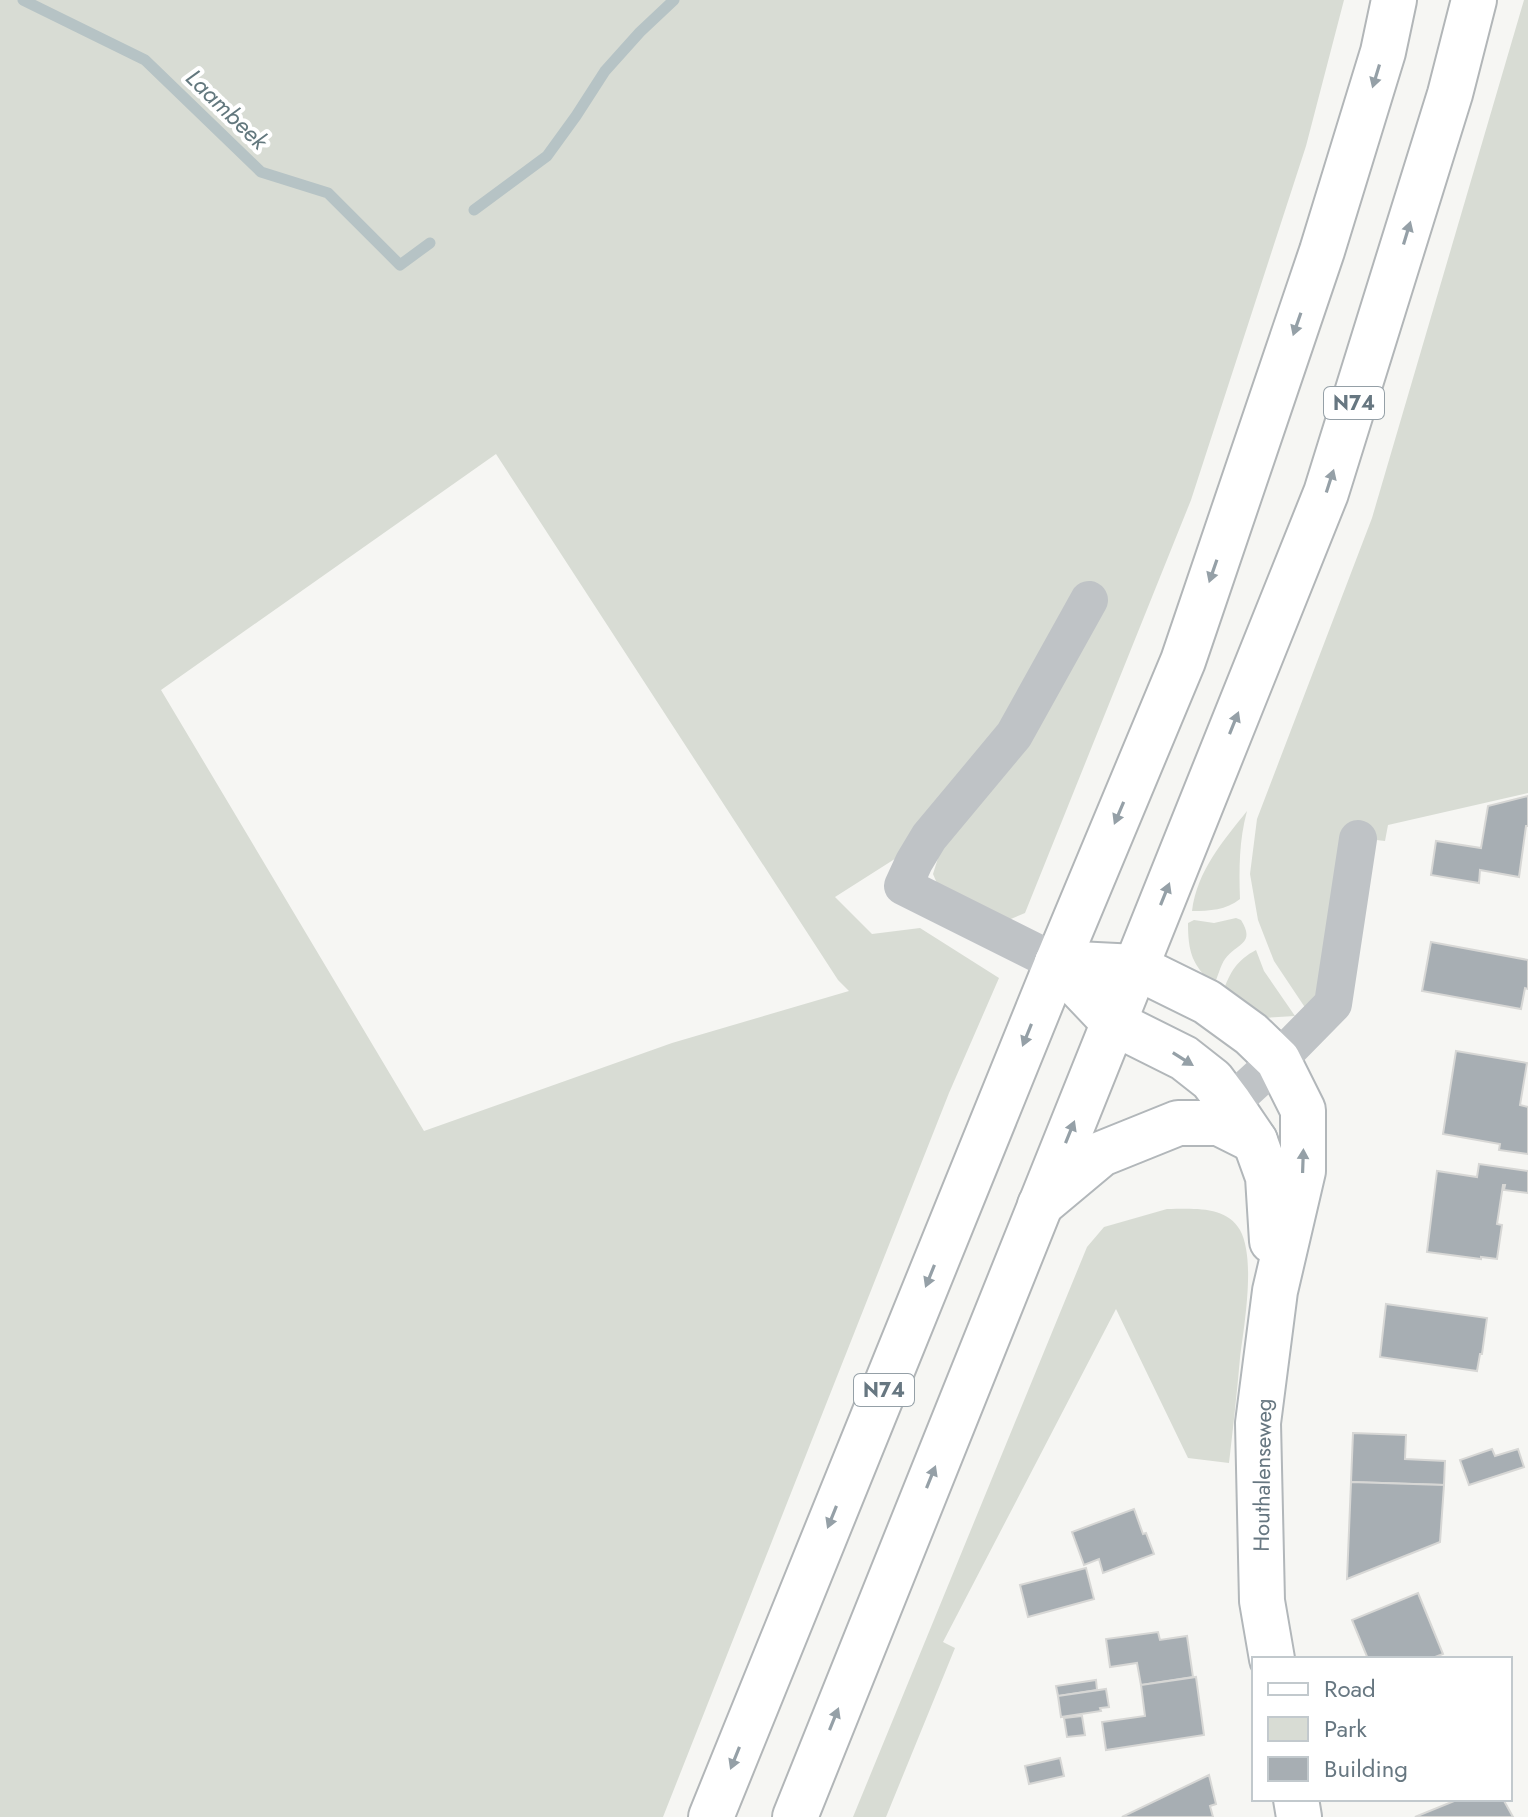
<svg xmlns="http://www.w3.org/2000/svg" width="1528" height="1817" font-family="Jost,sans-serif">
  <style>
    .green { fill: #d8dcd4; fill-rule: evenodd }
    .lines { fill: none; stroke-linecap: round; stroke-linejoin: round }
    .stream { stroke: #b6c3c5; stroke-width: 11 }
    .building { fill: #a7aeb3; stroke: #d7d7d5; stroke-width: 2 }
    .secondary-casing { stroke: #b2b7ba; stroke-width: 48 }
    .highway-casing { stroke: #b2b6b8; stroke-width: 48 }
    .street { stroke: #bfc3c6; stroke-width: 38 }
    .secondary { stroke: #fff; stroke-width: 44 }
    .highway { stroke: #fff; stroke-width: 44 }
    .oneway { fill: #95a0a7 }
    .labels { text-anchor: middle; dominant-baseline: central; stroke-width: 8; stroke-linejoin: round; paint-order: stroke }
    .shield { fill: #fff; stroke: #95a0a7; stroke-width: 2 }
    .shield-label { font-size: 20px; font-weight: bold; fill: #677781 }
    .street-label { font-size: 22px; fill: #677781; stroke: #fff }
    .water-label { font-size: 24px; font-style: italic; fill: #63787e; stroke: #fff }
  </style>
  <rect width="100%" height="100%" fill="#f6f6f3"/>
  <g class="green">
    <path d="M0 0H1344L1306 146 1191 500 1025 913 1006 921 942 895 933 874 943 842 934 834 835 897 872 934 920 928 999 978 949 1093 663 1817H0ZM496 454 838 980 849 991 672 1043 424 1131 161 690Z"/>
    <polygon points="1524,0 1528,0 1528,793 1388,825 1385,841 1342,836 1319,996 1306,1009 1274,961 1258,920 1250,874 1257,819 1372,518"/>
    <path d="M1247 811C1239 841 1239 868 1240 899 1226 910 1210 911 1192 911 1197 871 1223 841 1247 811Z"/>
    <path d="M1236 918 1241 920C1256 944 1237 943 1225 959 1220 966 1218 977 1214 985 1192 965 1188 952 1188 923L1194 920 1214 923Z"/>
    <path d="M1256 950 1264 971 1295 1016 1264 1018 1223 992C1230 972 1237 960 1256 950Z"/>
    <path d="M1167 1209C1191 1209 1226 1205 1240 1230 1256 1259 1244 1326 1240 1358 1237 1393 1233 1428 1229 1463L1188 1458 1116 1309 943 1642 955 1648 886 1817H853L1087 1247 1104 1227Z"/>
  </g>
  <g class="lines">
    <g class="stream">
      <polyline points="23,0 145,60 261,172 328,193 400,265 430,243"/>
      <polyline points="474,210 547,156 576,116 605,71 640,32 674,0"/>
    </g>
  </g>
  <g class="building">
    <polygon points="1528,796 1528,826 1526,826 1519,877 1480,870 1479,883 1431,875 1436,841 1481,848 1488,806"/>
    <polygon points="1431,942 1528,960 1528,989 1525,988 1521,1009 1422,991"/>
    <polygon points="1456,1051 1527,1063 1520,1105 1528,1107 1528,1154 1499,1150 1500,1144 1443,1134"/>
    <polygon points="1479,1164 1528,1171 1528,1193 1504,1190 1505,1185 1503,1185 1497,1224 1502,1225 1497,1259 1481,1257 1481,1259 1427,1252 1437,1171 1477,1177"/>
    <polygon points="1386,1304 1487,1318 1482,1354 1480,1354 1477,1371 1380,1357"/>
    <polygon points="1353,1433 1406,1435 1405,1459 1445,1461 1444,1485 1351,1482"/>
    <polygon points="1492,1449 1495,1456 1518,1449 1524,1467 1469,1485 1460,1460"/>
    <polygon points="1351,1482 1444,1485 1440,1542 1347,1579"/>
    <polygon points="1134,1509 1143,1534 1146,1533 1154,1554 1103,1573 1099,1559 1084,1565 1072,1532"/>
    <polygon points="1086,1568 1094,1599 1028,1617 1020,1585"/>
    <polygon points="1418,1593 1443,1654 1430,1659 1368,1659 1352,1620"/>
    <polygon points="1158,1632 1160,1640 1187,1636 1193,1677 1141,1685 1137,1663 1110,1667 1106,1639"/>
    <polygon points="1196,1677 1204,1735 1106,1750 1102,1722 1145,1716 1141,1685"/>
    <polygon points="1096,1680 1097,1690 1058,1696 1056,1686"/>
    <polygon points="1106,1689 1109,1707 1100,1708 1101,1711 1061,1717 1058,1696"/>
    <polygon points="1082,1716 1085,1735 1067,1737 1064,1718"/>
    <polygon points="1060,1758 1064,1776 1029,1784 1025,1766"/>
    <polygon points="1209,1775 1216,1804 1210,1806 1213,1817 1122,1817"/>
    <polygon points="1459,1799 1503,1799 1513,1817 1415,1817"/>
  </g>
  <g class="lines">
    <defs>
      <g id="secondary">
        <polyline points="1057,963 1136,967 1207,1002 1251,1034 1278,1060 1303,1110 1303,1171 1275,1291 1258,1423 1262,1601 1272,1659"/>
        <polyline points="1057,963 1114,1023 1184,1058 1212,1080 1230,1104 1255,1141 1268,1177 1272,1241"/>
        <polyline points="1040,1205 1101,1154 1178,1123 1219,1123 1255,1141"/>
        <polyline points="1296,1799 1299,1817"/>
      </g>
      <g id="highway">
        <polyline points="711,1817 1057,963 1183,661 1322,251 1383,52 1394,0"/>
        <polyline points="795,1817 1326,493 1450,94 1474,0"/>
      </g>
    </defs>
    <use href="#secondary" class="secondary-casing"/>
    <use href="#highway" class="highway-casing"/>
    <g class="street">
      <polyline points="1057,963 903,886 914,862 929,837 1014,735 1089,600"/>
      <polyline points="1230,1104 1278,1060 1333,1004 1358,839"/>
    </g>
    <use href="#secondary" class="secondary"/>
    <use href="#highway" class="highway"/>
  </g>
  <defs><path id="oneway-solid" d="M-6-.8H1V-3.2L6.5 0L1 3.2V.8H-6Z" transform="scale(2)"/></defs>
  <g class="oneway">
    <use href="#oneway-solid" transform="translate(1376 76) rotate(107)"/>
    <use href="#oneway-solid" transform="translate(1407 233) rotate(-73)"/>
    <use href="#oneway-solid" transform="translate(1297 324) rotate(109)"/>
    <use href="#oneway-solid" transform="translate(1330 481) rotate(-72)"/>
    <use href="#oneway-solid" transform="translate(1213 571) rotate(109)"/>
    <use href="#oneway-solid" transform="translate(1234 723) rotate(-68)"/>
    <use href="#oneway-solid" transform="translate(1119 813) rotate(113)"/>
    <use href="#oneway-solid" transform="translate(1165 894) rotate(-68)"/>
    <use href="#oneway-solid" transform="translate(1027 1035) rotate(112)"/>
    <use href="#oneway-solid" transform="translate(1183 1059) rotate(32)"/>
    <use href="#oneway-solid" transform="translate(1070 1132) rotate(-68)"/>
    <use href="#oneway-solid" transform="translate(1303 1161) rotate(-88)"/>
    <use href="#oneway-solid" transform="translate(930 1276) rotate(112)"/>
    <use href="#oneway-solid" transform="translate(931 1477) rotate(-68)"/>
    <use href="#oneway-solid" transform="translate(832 1517) rotate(112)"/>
    <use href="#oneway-solid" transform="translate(834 1719) rotate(-68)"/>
    <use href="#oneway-solid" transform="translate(735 1758) rotate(112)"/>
  </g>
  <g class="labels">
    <g class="shield">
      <rect x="1324" y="387" width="60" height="32" rx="6"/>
      <rect x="854" y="1374" width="60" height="32" rx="6"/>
    </g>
    <g class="shield-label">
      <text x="1354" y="403">N74</text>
      <text x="884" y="1390">N74</text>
    </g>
    <g class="street-label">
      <text transform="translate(1262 1475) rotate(-89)">Houthalenseweg</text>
    </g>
    <g class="water-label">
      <text transform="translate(227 109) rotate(44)">Laambeek</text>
    </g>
  </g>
  <rect x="1252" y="1657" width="260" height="144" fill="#ffffff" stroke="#c2c9cd" stroke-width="2"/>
  <rect x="1268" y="1683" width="40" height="12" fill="#ffffff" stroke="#c2c9cd" stroke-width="2"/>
  <text x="1324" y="1697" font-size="24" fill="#677781">Road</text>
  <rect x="1268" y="1717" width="40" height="24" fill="#d8dcd4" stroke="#c2c9cd" stroke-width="2"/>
  <text x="1324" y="1737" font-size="24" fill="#677781">Park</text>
  <rect x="1268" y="1757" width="40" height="24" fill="#a7aeb3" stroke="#c2c9cd" stroke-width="2"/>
  <text x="1324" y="1777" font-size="24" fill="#677781">Building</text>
</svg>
